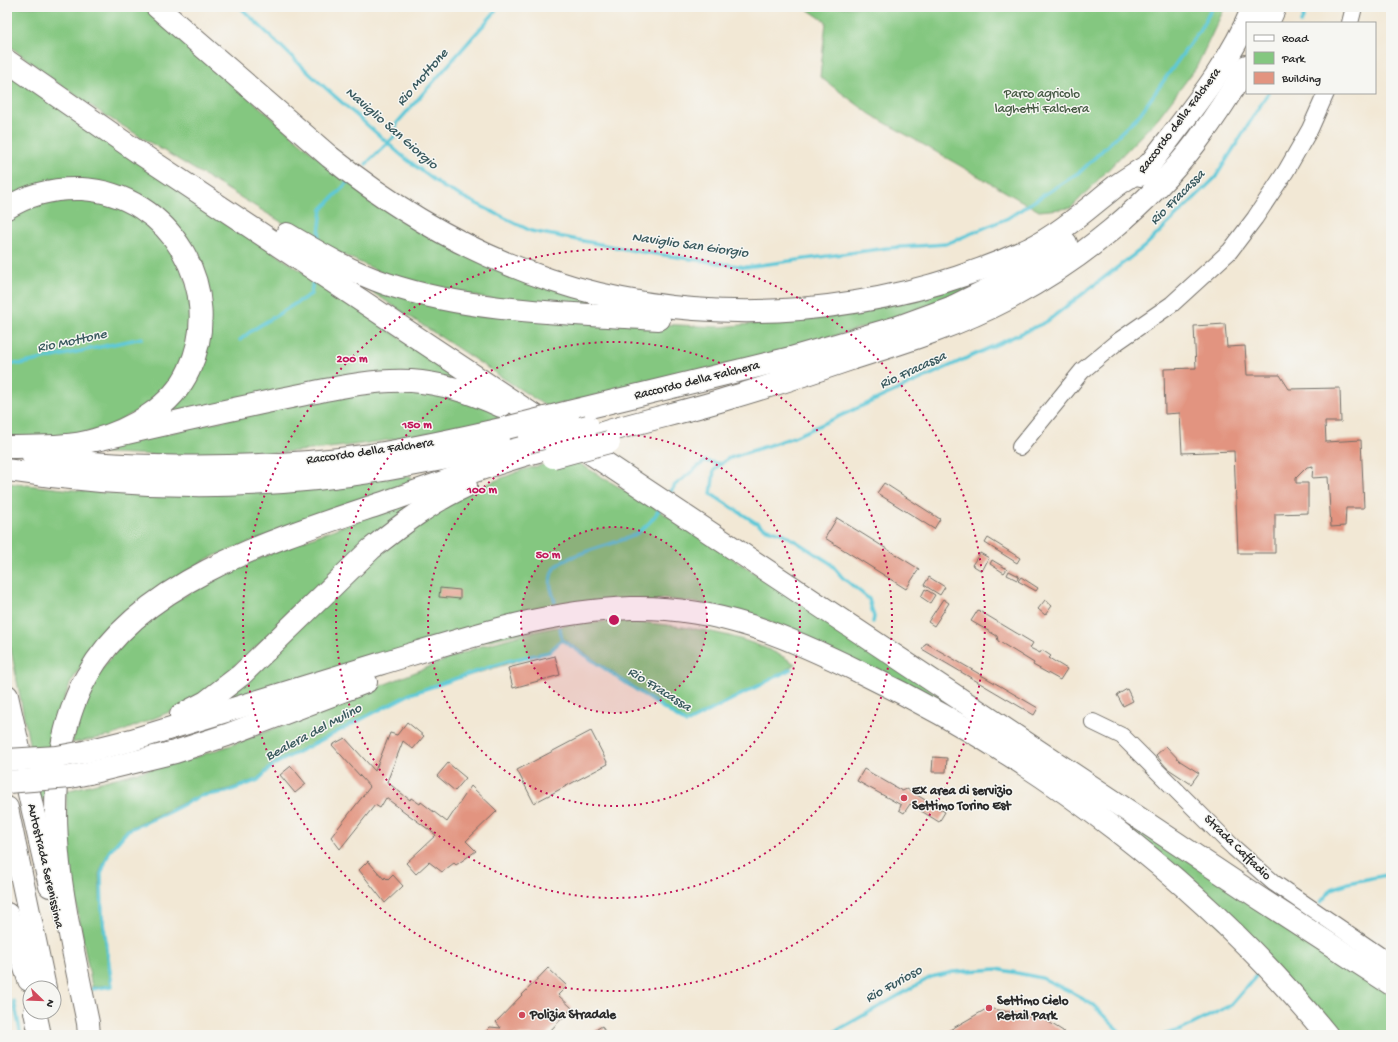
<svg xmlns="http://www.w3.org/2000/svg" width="1398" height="1042" font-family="'Gochi Hand',sans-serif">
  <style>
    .green { fill: #84c780; stroke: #587956 }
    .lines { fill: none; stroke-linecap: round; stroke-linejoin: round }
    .stream { stroke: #5dc8d8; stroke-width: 3.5 }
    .building { fill: #e29480 }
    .minor-casing { stroke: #716d66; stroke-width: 18 }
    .highway-casing { stroke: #716d66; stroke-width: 24 }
    .minor { stroke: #fff; stroke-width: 16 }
    .highway { stroke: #fff; stroke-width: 22 }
    .highway-bridge-casing { stroke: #716d66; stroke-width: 24; stroke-linecap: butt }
    .highway-bridge { stroke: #fff; stroke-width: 22 }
    .ring { fill: none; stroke: #c2185b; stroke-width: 2; stroke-dasharray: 2 4 }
    .poi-dot { fill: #d1495b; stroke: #f6f6f2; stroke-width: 1.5 }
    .labels { text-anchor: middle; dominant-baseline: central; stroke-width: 3; stroke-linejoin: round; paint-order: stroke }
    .park-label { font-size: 13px; fill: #465a44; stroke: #f6f6f2 }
    .street-label { font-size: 13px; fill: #2b2b2b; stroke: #f6f6f2 }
    .poi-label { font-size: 13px; font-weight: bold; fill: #2b2b2b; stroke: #f6f6f2; text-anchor: start }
    .water-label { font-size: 14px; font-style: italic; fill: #3a5a5f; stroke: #f6f6f2 }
    .centre { fill: #c2185b; stroke: #f6f6f2; stroke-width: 2 }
    .ring-label { font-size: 12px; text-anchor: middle; font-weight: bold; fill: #c2185b; stroke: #f6f6f2; stroke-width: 3; stroke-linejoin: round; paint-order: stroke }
  </style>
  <rect width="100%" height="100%" fill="#f6f6f2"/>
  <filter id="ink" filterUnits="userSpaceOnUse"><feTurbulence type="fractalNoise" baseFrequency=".025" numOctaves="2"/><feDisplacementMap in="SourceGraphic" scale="8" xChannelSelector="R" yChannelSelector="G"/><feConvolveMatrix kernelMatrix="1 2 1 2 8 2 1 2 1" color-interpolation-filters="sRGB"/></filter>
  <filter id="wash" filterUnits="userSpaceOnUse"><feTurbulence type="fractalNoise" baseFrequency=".012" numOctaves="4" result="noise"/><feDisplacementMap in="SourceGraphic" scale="16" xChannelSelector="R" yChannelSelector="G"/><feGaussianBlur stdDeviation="0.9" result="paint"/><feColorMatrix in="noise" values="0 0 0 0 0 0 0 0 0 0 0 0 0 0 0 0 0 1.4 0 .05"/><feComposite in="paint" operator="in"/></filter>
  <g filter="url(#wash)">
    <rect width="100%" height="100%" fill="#f2e8d5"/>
    <g class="green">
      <polygon points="7,7 144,7 321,160 601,304 600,307 501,301 400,281 309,239 273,217 103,114 56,82 7,44"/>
      <polygon points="804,7 1225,7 1196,68 1158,118 1071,208 1039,211 870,114 820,77 826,22"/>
      <polygon points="7,72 467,383 443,380 161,418 209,304 132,194 7,201"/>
      <polygon points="77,195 128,207 174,250 195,303 190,350 160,399 102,430 39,440 7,435 7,215 21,208"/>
      <path d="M357 282 618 322 720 327 825 317 968 285 969 289C834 345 688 373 547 407Z"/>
      <path d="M416 389 482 405 506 417C400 442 289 457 179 456 149 455 118 453 88 452L335 394Z"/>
      <path d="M570 458 673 519 989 728 764 619C730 608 698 602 663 599L229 702 227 699 370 559 460 495 522 470Z"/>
      <polygon points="411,476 412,481 209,558 152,592 118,620 92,648 70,684 55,722 50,747 45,800 40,800 7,629 7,483 83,491 158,495"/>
      <path d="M416 502 196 701 111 736 72 743C77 723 82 702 93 683 149 586 293 546 392 508Z"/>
      <path d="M627 621C682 626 747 632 795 664L781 673 686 722 564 639 561 640 549 651 409 694 272 764 257 779 226 790 200 795 127 829 108 852 99 874 101 912 111 985 92 987 68 861 66 791 193 758 243 741 478 647 528 633 576 623Z"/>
      <polygon points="1064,778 1391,995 1391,1035 1336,1035"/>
    </g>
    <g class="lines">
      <g class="stream">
        <polyline points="240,7 311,75 401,155 443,187 531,231 636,251 746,267 887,248 946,244 1008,218 1081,171 1140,114 1199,31 1213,7"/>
        <polyline points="1301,23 1307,7"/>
        <polyline points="366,164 394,137 397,123 495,12 496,7"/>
        <polyline points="318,242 322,209 348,182"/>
        <polyline points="240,340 251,331 311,294 313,279"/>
        <polyline points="7,363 20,364 142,338"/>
        <polyline points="670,493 675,485 705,461 721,464"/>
        <path d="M555 602C552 591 548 584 552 572 559 554 619 545 637 533 646 527 655 517 660 508"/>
        <polyline points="873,622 874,617 869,599 842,577 830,563 784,534 764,528 711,494 714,470 727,459 794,437 1046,322 1144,247 1215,178 1268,93"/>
        <polyline points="562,640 686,723 791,669"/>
        <polyline points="1321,902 1332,889 1348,883 1391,874"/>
        <polyline points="92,989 112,986 102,912 101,874 109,852 128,830 167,813 200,796 226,792 258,780 273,765 410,694 508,661 549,652 562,640 560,628"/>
        <polyline points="14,1001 21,1035"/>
        <polyline points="829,1035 931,977 953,972 997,969 1042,978 1071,992 1093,1005 1123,1035"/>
        <polyline points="1163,1035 1181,1030 1231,1005 1257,975"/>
      </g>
    </g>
    <g id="blocks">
      <g class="building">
        <polygon points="1225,324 1227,347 1245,346 1247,375 1280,375 1289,389 1340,388 1341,422 1325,422 1326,442 1361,440 1364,508 1346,508 1345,526 1331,527 1328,477 1312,478 1313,466 1307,467 1296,478 1296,483 1308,483 1308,513 1275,514 1275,553 1238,553 1234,451 1182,453 1180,413 1165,414 1164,369 1196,368 1194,326"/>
        <polygon points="884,483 940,519 934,529 877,493"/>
        <polygon points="837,518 919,569 906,589 825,538"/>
        <polygon points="988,538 1020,558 1017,563 985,543"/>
        <polygon points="980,553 989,558 982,571 972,565"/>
        <polygon points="992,560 1007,569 1004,573 990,564"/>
        <polygon points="1009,571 1019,576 1017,580 1007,575"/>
        <polygon points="929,577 945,587 940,595 924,585"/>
        <polygon points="1021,577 1038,588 1036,591 1018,581"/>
        <polygon points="440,588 460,590 460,599 439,597"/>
        <polygon points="925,589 935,595 930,603 921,597"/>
        <polygon points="943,599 949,603 934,626 928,622"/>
        <polygon points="1045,600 1052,606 1045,615 1038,609"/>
        <polygon points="978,610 1033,643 1030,648 1040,653 1042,650 1051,656 1049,658 1067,669 1060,680 1033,665 1034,663 998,641 997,636 971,621"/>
        <polygon points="926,643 1038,708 1034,715 922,649"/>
        <polygon points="555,656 560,675 513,688 508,668"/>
        <polygon points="1127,689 1133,701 1123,706 1117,695"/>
        <polygon points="407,722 424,736 413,749 403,741 387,782 410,800 411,798 420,804 421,802 447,822 471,786 497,811 466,841 476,851 456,865 454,863 442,872 429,862 416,874 406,863 436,835 386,798 380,808 375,805 340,849 331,837 370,787 332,745 345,738 375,771 390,733 397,735"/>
        <polygon points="591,731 608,764 534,803 517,770"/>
        <polygon points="1166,746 1180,761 1199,773 1191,784 1167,768 1156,755"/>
        <polygon points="933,757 947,758 946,772 932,772"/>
        <polygon points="448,763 466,778 455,791 437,776"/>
        <polygon points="291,766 306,784 295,793 280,775"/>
        <polygon points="864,769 902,791 907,789 945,812 939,822 910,804 904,813 899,810 901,805 857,781"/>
        <polygon points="368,861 384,879 385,877 388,880 393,875 403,886 385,903 359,870"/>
        <polygon points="548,968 567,986 558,995 572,1008 546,1035 483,1035 490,1027 501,1028 496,1022"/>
        <polygon points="988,1008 1044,1019 1063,1031 1065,1035 941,1035"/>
        <polygon points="602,1026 605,1032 601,1035 587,1035"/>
      </g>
    </g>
  </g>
  <g filter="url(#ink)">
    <use href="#blocks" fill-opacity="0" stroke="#716d66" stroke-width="1"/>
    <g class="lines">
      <defs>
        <g id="minor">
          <polyline points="1350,23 1354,7"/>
          <polyline points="1020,447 1082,371 1117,342 1172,304 1230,251 1255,218 1286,171 1310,129 1326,93"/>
          <polyline points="1093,722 1122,736 1234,848 1274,883 1391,963"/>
        </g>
        <g id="highway">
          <path d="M157 7 330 157C469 268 621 323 800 309 879 302 957 283 1029 249 1061 233 1088 208 1116 186 1127 178 1139 171 1150 164"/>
          <polyline points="1268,23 1275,7"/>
          <polyline points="7,61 138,152 1259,898 1391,984"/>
          <path d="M1140 175 1150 164C1187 115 1230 65 1253 7"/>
          <path d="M7 208C29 194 56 188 82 189 171 194 226 290 189 370 172 407 131 430 94 440 67 448 36 446 7 447"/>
          <path d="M287 234C319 253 351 272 387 284 474 313 568 313 659 319"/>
          <polyline points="569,412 791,358 898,327 950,308 1005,281 1066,243"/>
          <path d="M599 434C641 421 684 412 726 399 768 387 810 373 851 359 905 342 959 325 1010 298 1081 260 1149 205 1198 140 1216 116 1232 91 1247 66"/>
          <path d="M96 440C161 425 226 410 291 397 331 389 370 379 411 381 442 383 473 393 501 406"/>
          <path d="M33 456C73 463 113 465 154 466 227 468 300 465 372 455 417 448 462 438 506 428"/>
          <path d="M7 470C128 489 256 491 377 471 427 463 476 452 526 442"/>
          <polyline points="7,696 50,886"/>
          <path d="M181 715 206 702 241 675 371 549C401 525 431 502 466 486"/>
          <path d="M84 752 132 740C214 715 297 689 379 664 462 639 544 611 631 608 718 606 787 636 864 674 1040 759 1203 883 1327 1035"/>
          <polyline points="89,773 175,752 227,735 366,682"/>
          <polyline points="7,808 45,988"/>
          <polyline points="7,914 29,980"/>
          <polyline points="35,1012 40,1035"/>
          <path d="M89 1035 88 1023C70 934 43 832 63 741 68 719 75 696 87 676 141 579 281 537 380 504 433 486 487 465 542 450"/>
        </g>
      </defs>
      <use href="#minor" class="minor-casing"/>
      <use href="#highway" class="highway-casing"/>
      <use href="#minor" class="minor"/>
      <use href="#highway" class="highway"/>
      <defs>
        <g id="highway-bridge">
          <polyline points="506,428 569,412"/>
          <polyline points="528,442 588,426"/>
          <polyline points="553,457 609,442"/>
          <polyline points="7,760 57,757 84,752"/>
          <polyline points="7,782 70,777 89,773"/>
        </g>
      </defs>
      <use href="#highway-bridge" class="highway-bridge-casing"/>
      <use href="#highway-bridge" class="highway-bridge"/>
    </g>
  </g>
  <circle cx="614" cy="620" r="93" fill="#c2185b" fill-opacity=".12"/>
  <g class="ring">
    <circle cx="614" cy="620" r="93"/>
    <circle cx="614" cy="620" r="186"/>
    <circle cx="614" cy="620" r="278"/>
    <circle cx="614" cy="620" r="371"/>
  </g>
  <g class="poi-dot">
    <circle cx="904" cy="798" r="4"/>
    <circle cx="989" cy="1008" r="4"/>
    <circle cx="522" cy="1015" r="4"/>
  </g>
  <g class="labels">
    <g class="park-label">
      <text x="1042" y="94">Parco agricolo<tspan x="1042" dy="15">laghetti Falchera</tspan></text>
    </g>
    <g class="street-label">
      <text transform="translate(1180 121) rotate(-53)">Raccordo della Falchera</text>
      <text transform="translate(697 381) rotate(-14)">Raccordo della Falchera</text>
      <text transform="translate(370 452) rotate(-8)">Raccordo della Falchera</text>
      <text transform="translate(1237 848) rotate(44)">Strada Caffadio</text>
      <text transform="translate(45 866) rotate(77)">Autostrada Serenissima</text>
    </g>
    <g class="poi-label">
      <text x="912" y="791">Ex area di servizio<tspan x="912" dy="15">Settimo Torino Est</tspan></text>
      <text x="997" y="1001">Settimo Cielo<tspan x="997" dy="15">Retail Park</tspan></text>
      <text x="530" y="1015">Polizia Stradale</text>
    </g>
    <g class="water-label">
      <text transform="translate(423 78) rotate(-49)">Rio Mottone</text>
      <text transform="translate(391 129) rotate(41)">Naviglio San Giorgio</text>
      <text transform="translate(1178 198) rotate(-45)">Rio Fracassa</text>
      <text transform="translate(690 246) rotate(8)">Naviglio San Giorgio</text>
      <text transform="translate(72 342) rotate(-12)">Rio Mottone</text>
      <text transform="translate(913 371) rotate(-25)">Rio Fracassa</text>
      <text transform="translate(659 690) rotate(32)">Rio Fracassa</text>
      <text transform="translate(314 733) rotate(-28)">Bealera del Mulino</text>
      <text transform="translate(894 985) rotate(-29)">Rio Furioso</text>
    </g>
  </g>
  <circle cx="614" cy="620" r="6" class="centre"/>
  <g class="ring-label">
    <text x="352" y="362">200 m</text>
    <text x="417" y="428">150 m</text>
    <text x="482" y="493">100 m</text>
    <text x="548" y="558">50 m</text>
  </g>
  <rect width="1398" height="1042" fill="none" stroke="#f6f6f2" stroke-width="24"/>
  <rect x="1246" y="22" width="130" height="72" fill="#f6f6f2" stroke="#a5a5a2"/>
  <rect x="1254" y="35" width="20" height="6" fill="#ffffff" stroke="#a5a5a2"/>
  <text x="1282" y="42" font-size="12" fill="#2b2b2b">Road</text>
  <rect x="1254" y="52" width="20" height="12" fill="#84c780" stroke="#a5a5a2"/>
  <text x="1282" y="62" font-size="12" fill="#2b2b2b">Park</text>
  <rect x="1254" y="72" width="20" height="12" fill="#e29480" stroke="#a5a5a2"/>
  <text x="1282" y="82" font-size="12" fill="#2b2b2b">Building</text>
  <g transform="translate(42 1000) rotate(113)"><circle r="19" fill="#f6f6f2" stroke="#a5a5a2"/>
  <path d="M0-3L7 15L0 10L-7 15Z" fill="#d1495b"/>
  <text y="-6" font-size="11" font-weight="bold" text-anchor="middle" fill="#2b2b2b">N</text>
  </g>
</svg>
